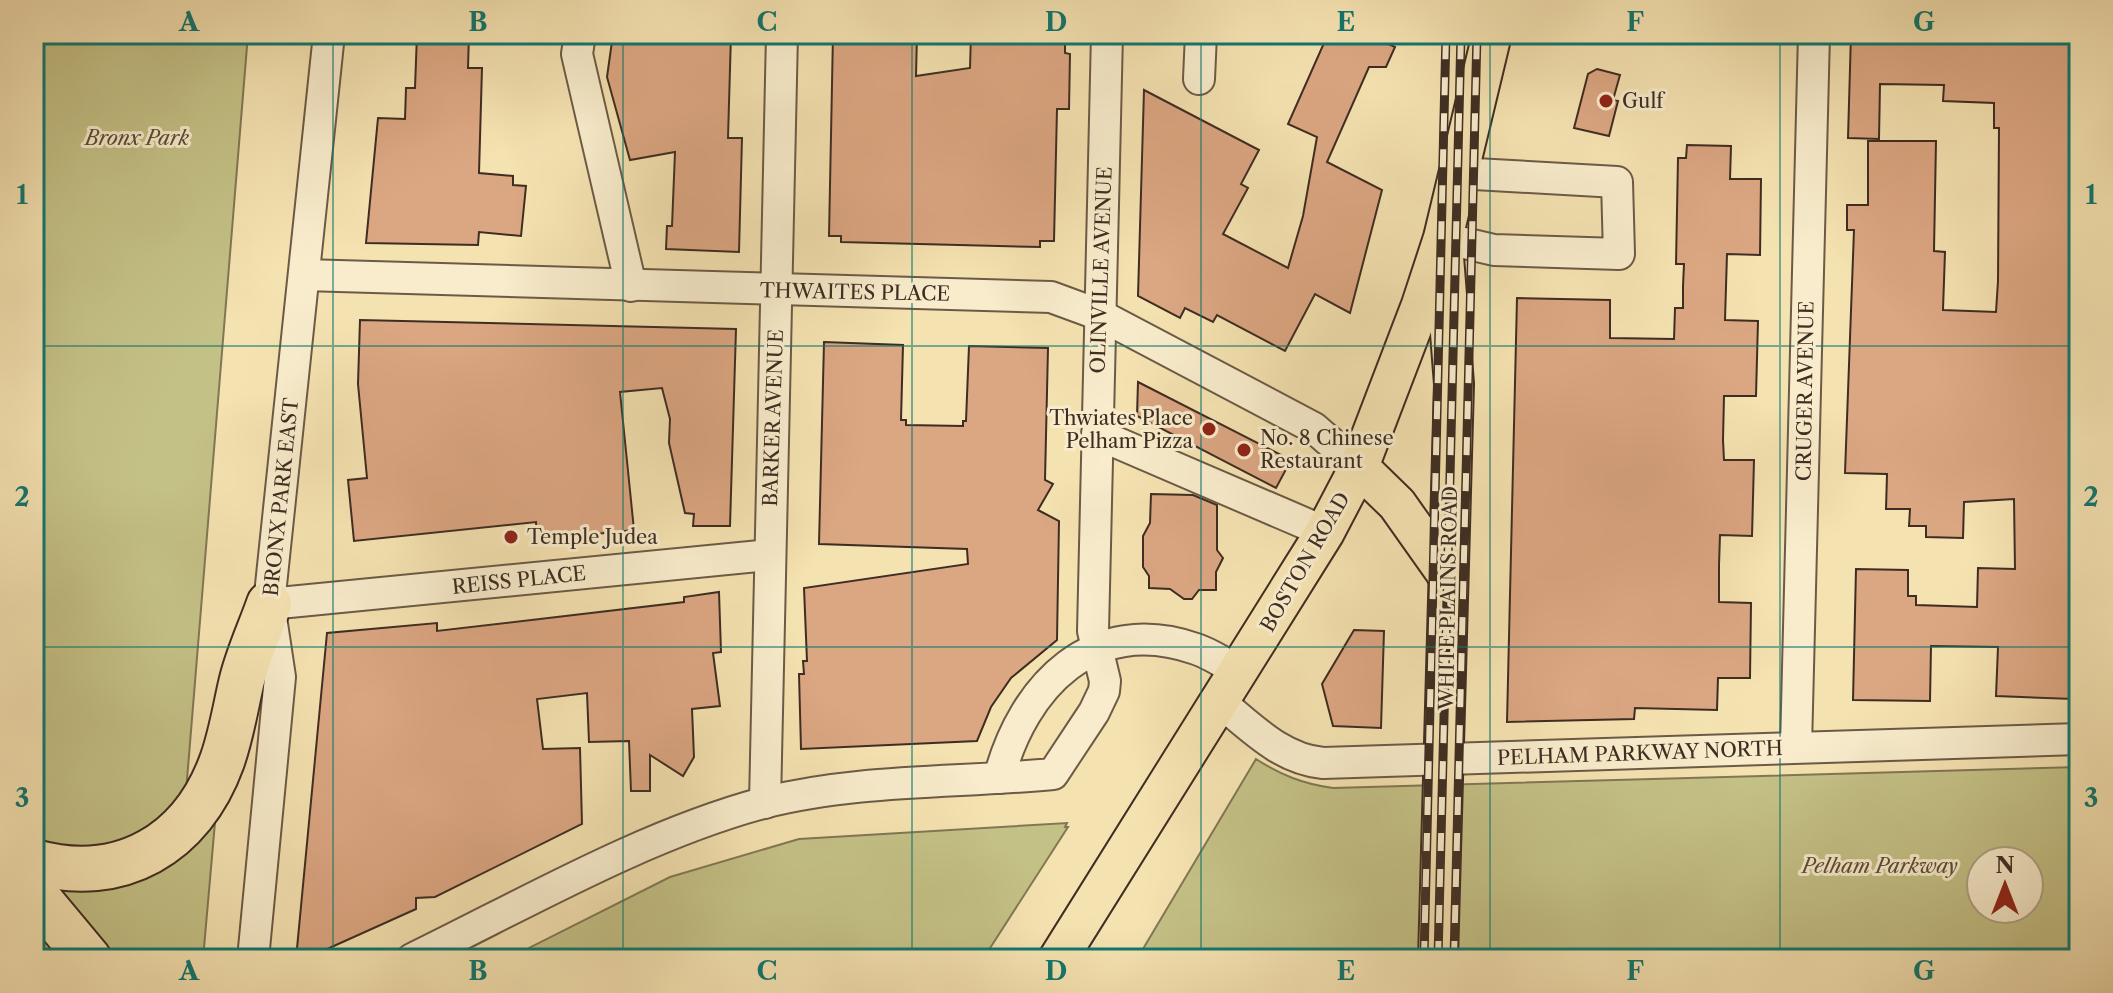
<svg xmlns="http://www.w3.org/2000/svg" width="2113" height="993" font-family="'Libre Caslon Text',serif">
  <style>
    .green { fill: #c4c186; stroke: #817754; stroke-width: 2; fill-rule: evenodd }
    .building { fill: #dba682; stroke: #3e2d22; stroke-width: 2 }
    .lines { fill: none; stroke-linecap: round; stroke-linejoin: round }
    .minor-casing { stroke: #6c5a46; stroke-width: 34 }
    .major-casing { stroke: #3e2d22; stroke-width: 42 }
    .highway-casing { stroke: #3e2d22; stroke-width: 48 }
    .minor { stroke: #f8eccc; stroke-width: 30 }
    .major { stroke: #f5e2b1; stroke-width: 38 }
    .highway { stroke: #f5e2b1; stroke-width: 44 }
    .rail-casing { stroke: #3e2d22; stroke-width: 9 }
    .rail { stroke: #f8eccc; stroke-width: 6; stroke-dasharray: 18; stroke-linecap: butt }
    .grid { fill: none; stroke: #0f766e; stroke-width: 2; stroke-opacity: 0.55 }
    .poi-dot { fill: #8f2418; stroke: #f8eccc; stroke-width: 3 }
    .labels { text-anchor: middle; dominant-baseline: central; stroke-width: 6; stroke-linejoin: round; paint-order: stroke }
    .poi-label { font-size: 20px; fill: #3e2d22; stroke: #f8eccc; text-anchor: start }
    .park-label { font-size: 20px; font-style: italic; fill: #594b36; stroke: #f8eccc }
    .street-label { font-size: 20px; fill: #3e2d22; stroke: #f8eccc }
    .neatline { fill: none; stroke: #0f766e; stroke-width: 3 }
    .grid-label { font-size: 26px; text-anchor: middle; font-weight: bold; fill: #0f766e }
  </style>
  <rect width="100%" height="100%" fill="#f5e2b1"/>
  <filter id="stains"><feTurbulence type="fractalNoise" baseFrequency=".0025" numOctaves="4"/><feColorMatrix values="0 0 0 0 .2 0 0 0 0 .09 0 0 0 0 .02 0 0 0 .5 -.17"/></filter>
  <radialGradient id="worn" r=".72"><stop offset=".6" stop-color="#630" stop-opacity="0"/><stop offset="1" stop-color="#630" stop-opacity=".3"/></radialGradient>
  <g class="green">
    <polygon points="34,34 248,34 186,792 216,811 203,959 34,959"/>
    <path d="M1256 759C1281 775 1303 784 1333 788L2079 767V959H1137ZM1981 861H2029V909H1981Z"/>
    <polygon points="1067,823 1065,827 1068,827 983,959 507,959 670,877 799,839"/>
  </g>
  <g class="building">
    <polygon points="417,34 469,34 468,68 482,68 479,173 513,176 513,185 526,186 521,236 479,232 478,245 366,243 378,118 405,119 406,88 415,88"/>
    <polygon points="613,34 731,34 728,138 742,138 739,252 666,249 667,226 672,226 675,152 630,160 607,77"/>
    <polygon points="833,34 917,34 916,76 970,68 971,34 1065,34 1065,53 1070,54 1069,109 1057,109 1054,241 1040,241 1040,247 841,242 841,236 829,236"/>
    <polygon points="1328,34 1367,34 1395,47 1386,67 1369,67 1327,162 1382,190 1350,313 1315,294 1285,351 1217,315 1213,322 1185,308 1180,318 1138,296 1144,90 1259,150 1241,184 1248,188 1223,234 1288,268 1303,216 1317,137 1288,124"/>
    <polygon points="1851,34 2079,34 2079,545 2076,545 2073,699 1996,696 1998,647 1931,646 1930,701 1853,700 1856,569 1908,570 1908,596 1916,596 1916,605 1977,607 1978,568 2015,569 2014,499 1964,502 1963,538 1926,537 1926,526 1909,526 1910,509 1886,509 1887,474 1845,473 1854,230 1847,230 1847,205 1868,205 1868,141 1936,141 1934,251 1945,252 1943,310 1996,312 1998,281 1999,128 1994,128 1994,103 1943,101 1944,85 1880,84 1879,139 1848,138"/>
    <polygon points="1597,69 1620,75 1613,100 1618,101 1609,136 1574,128 1588,74"/>
    <polygon points="1687,145 1731,146 1730,179 1761,179 1760,255 1727,254 1725,320 1758,321 1756,396 1724,396 1723,440 1724,460 1754,460 1752,536 1720,535 1719,565 1719,602 1751,603 1750,678 1718,678 1717,710 1635,708 1634,719 1507,722 1517,298 1610,300 1610,338 1674,339 1675,308 1683,308 1683,286 1684,264 1676,264 1678,158 1686,158"/>
    <polygon points="360,320 736,329 730,526 693,526 694,514 685,513 669,443 670,419 662,388 620,392 634,530 537,540 536,522 354,541 348,480 367,478 358,384"/>
    <polygon points="824,342 903,345 901,420 906,420 906,425 963,426 963,421 966,421 969,346 1048,348 1045,480 1053,484 1038,510 1059,521 1057,640 1011,678 991,707 977,741 801,749 799,674 804,674 803,661 807,661 804,588 968,564 967,549 819,544"/>
    <polygon points="1138,382 1291,460 1276,488 1137,416"/>
    <polygon points="1151,494 1193,495 1217,505 1217,550 1223,558 1216,572 1216,590 1199,590 1192,599 1184,599 1170,589 1149,588 1149,576 1143,567 1143,536 1150,523"/>
    <polygon points="719,592 721,652 713,653 720,706 692,709 694,757 683,776 650,755 650,791 631,791 629,741 589,742 587,693 537,699 543,749 580,748 582,824 435,897 416,898 416,909 305,959 296,959 327,633 437,623 437,631 684,602 684,597"/>
    <polygon points="1354,630 1384,631 1381,728 1333,726 1322,684"/>
  </g>
  <g class="lines">
    <defs>
      <g id="minor">
        <polyline points="580,34 577,54 631,286"/>
        <polyline points="1199,79 1201,34"/>
        <polyline points="1443,238 1494,250 1619,254 1617,182 1457,173"/>
        <polyline points="304,275 1051,297 1100,315 1314,428 1359,467"/>
        <polyline points="1097,434 1325,532"/>
        <polyline points="269,604 769,555"/>
        <path d="M1220 702C1252 728 1281 759 1323 763L2079 739"/>
        <polyline points="1796,747 1814,34"/>
        <path d="M999 778C1023 686 1093 613 1196 649 1211 654 1226 664 1239 672"/>
        <polyline points="765,803 782,34"/>
        <polyline points="253,959 280,677 269,604 329,34"/>
        <path d="M412 959C523 905 644 835 763 803 856 779 958 783 1053 774L1094 712 1104 691 1105 681 1093 631 1107 34"/>
      </g>
      <g id="major">
        <polyline points="1359,467 1397,504 1448,576"/>
        <polyline points="1058,959 1325,532 1359,467 1421,305 1443,238 1492,34"/>
        <polyline points="1438,959 1454,384 1444,257"/>
      </g>
      <g id="highway">
        <path d="M34 862C121 886 192 844 222 761 231 736 235 710 241 684 247 657 260 630 269 604"/>
        <polyline points="34,893 89,959"/>
      </g>
    </defs>
    <use href="#minor" class="minor-casing"/>
    <use href="#major" class="major-casing"/>
    <use href="#highway" class="highway-casing"/>
    <use href="#minor" class="minor"/>
    <use href="#major" class="major"/>
    <use href="#highway" class="highway"/>
    <defs>
      <g id="rail">
        <polyline points="1424,959 1446,34"/>
        <polyline points="1438,959 1461,34"/>
        <polyline points="1454,959 1477,34"/>
      </g>
    </defs>
    <use href="#rail" class="rail-casing"/>
    <use href="#rail" class="rail"/>
  </g>
  <path class="grid" d="M333 34V959M623 34V959M912 34V959M1201 34V959M1490 34V959M1780 34V959M34 346H2079M34 647H2079"/>
  <g class="poi-dot">
    <circle cx="1606" cy="101" r="8"/>
    <circle cx="1209" cy="429" r="8"/>
    <circle cx="1244" cy="450" r="8"/>
    <circle cx="511" cy="537" r="8"/>
  </g>
  <g class="labels">
    <g class="poi-label">
      <text x="1622" y="101">Gulf</text>
      <text x="1193" y="418" text-anchor="end">Thwiates Place<tspan x="1193" dy="23">Pelham Pizza</tspan></text>
      <text x="1260" y="438">No. 8 Chinese<tspan x="1260" dy="23">Restaurant</tspan></text>
      <text x="527" y="537">Temple Judea</text>
    </g>
    <g class="park-label">
      <text x="137" y="138">Bronx Park</text>
      <text x="1880" y="866">Pelham Parkway</text>
    </g>
    <g class="street-label">
      <text transform="translate(1101 270) rotate(-88)">OLINVILLE AVENUE</text>
      <text transform="translate(855 292) rotate(1)">THWAITES PLACE</text>
      <text transform="translate(1805 391) rotate(-89)">CRUGER AVENUE</text>
      <text transform="translate(773 418) rotate(-88)">BARKER AVENUE</text>
      <text transform="translate(281 497) rotate(-84)">BRONX PARK EAST</text>
      <text transform="translate(1305 562) rotate(-60)">BOSTON ROAD</text>
      <text transform="translate(519 580) rotate(-6)">REISS PLACE</text>
      <text transform="translate(1448 598) rotate(-89)">WHITE PLAINS ROAD</text>
      <text transform="translate(1640 753) rotate(-2)">PELHAM PARKWAY NORTH</text>
    </g>
  </g>
  <rect width="2113" height="993" fill="none" stroke="#f5e2b1" stroke-width="88"/>
  <g transform="translate(2005 885)"><circle r="38" fill="#f8eccc" stroke="#aea088" stroke-width="2"/>
  <path d="M0-6L14 30L0 20L-14 30Z" fill="#8f2418"/>
  <text y="-12" font-size="22" font-weight="bold" text-anchor="middle" fill="#3e2d22">N</text>
  </g>
  <rect x="44" y="44" width="2025" height="905" class="neatline"/>
  <g class="grid-label">
    <text x="189" y="31">A</text>
    <text x="478" y="31">B</text>
    <text x="767" y="31">C</text>
    <text x="1056" y="31">D</text>
    <text x="1346" y="31">E</text>
    <text x="1635" y="31">F</text>
    <text x="1924" y="31">G</text>
    <text x="22" y="204">1</text>
    <text x="2091" y="204">1</text>
    <text x="22" y="506">2</text>
    <text x="2091" y="506">2</text>
    <text x="22" y="807">3</text>
    <text x="2091" y="807">3</text>
    <text x="189" y="980">A</text>
    <text x="478" y="980">B</text>
    <text x="767" y="980">C</text>
    <text x="1056" y="980">D</text>
    <text x="1346" y="980">E</text>
    <text x="1635" y="980">F</text>
    <text x="1924" y="980">G</text>
  </g>
  <rect width="100%" height="100%" filter="url(#stains)"/>
  <rect width="100%" height="100%" fill="url(#worn)"/>
</svg>
